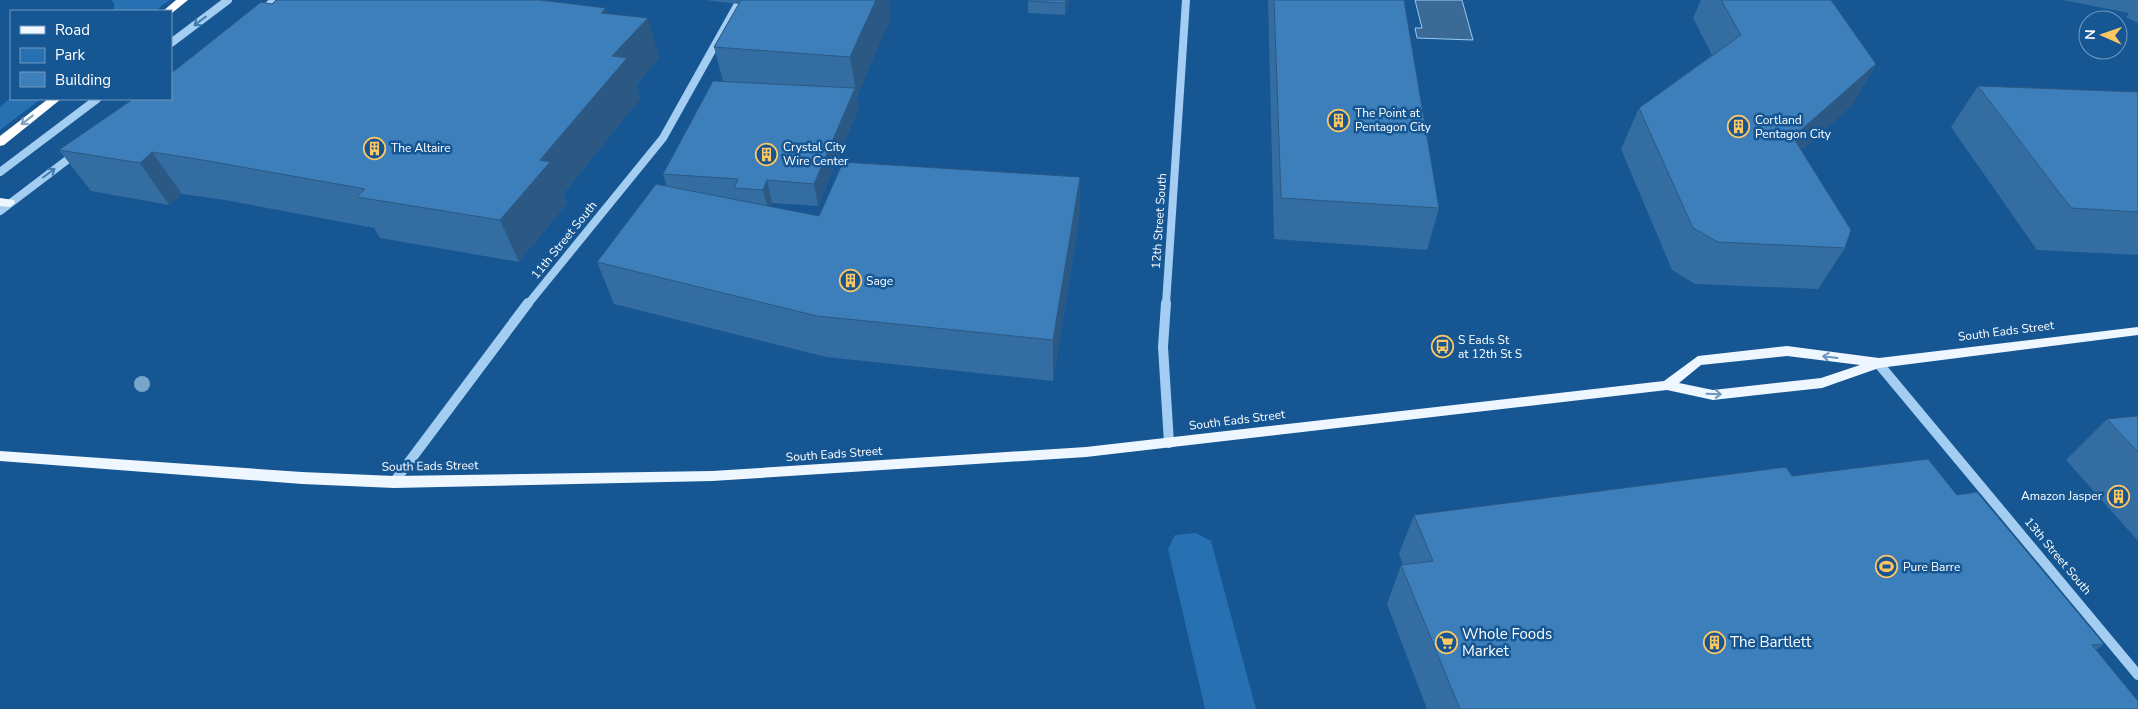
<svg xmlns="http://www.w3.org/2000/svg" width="2138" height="709" font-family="'Nunito Sans',sans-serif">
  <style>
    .green { fill: #2770b2 }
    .water { fill: #3b6a96; stroke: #96c9f4 }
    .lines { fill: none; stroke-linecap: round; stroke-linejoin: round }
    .minor-far1 { stroke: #a3cdf1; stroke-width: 8 }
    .minor { stroke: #a3cdf1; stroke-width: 10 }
    .major { fill: #eef6ff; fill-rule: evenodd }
    .highway { fill: #fff; fill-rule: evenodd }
    .tree { fill: #79a5cd }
    .wall { fill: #346da1 }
    .shaded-wall { fill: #2b5983 }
    .building { fill: #3d7fbb; stroke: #2b5983 }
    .oneway { stroke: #407aaf }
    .oneway2 { stroke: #7ea2c4 }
    .oneway3 { stroke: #6c96be }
    .labels { text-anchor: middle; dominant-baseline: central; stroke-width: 5; stroke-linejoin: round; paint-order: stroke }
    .poi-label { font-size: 12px; fill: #fff; stroke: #155693; text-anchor: start }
    .street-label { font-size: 12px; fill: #fff; stroke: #155693 }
    .near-poi-label { font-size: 15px; fill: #fff; stroke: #155693; text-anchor: start }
  </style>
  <rect width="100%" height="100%" fill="#155693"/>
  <g class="green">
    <polygon points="111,0 170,0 155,11 114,11 114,3"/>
    <polygon points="11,97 11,99 41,99 0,130 0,107"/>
    <polygon points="1196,533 1211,541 1256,709 1205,709 1168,549 1175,535"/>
  </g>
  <polygon class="water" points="1415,0 1462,0 1473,40 1417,38 1415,28 1422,28"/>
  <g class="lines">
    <g class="minor-far1">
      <polyline points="261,11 275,0"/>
      <polyline points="171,43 228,0"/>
      <polyline points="0,172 97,99"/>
      <polyline points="0,211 75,154"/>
      <polyline points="528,304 663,138 738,4"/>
      <polyline points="1166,304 1186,0"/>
    </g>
    <g class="minor">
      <polyline points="1166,303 1163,347 1169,443"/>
      <polyline points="1878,363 2138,675"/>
      <polyline points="394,482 528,303"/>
    </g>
    <g class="major">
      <polygon points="0,198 14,200 15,203 10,207 0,206"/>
      <path d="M2138 327V335L1879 368 1822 388 1713 400 1667 390 1086 457 712 481 394 488 302 484 0 461V451L302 472 394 476 712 471 1086 447 1664 381 1698 356 1787 346 1879 358ZM1787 356 1860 365 1821 378 1713 390 1679 383 1701 365Z"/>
    </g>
    <g class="highway">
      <polygon points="176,0 188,0 172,13 171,11 163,11"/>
      <polygon points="48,99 61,99 4,145 0,146 0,136"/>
    </g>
  </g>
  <circle class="tree" cx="142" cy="384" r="8"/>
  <g class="wall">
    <polygon points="705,0 888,0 890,19 856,97 858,110 818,206 772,203 771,207 819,216 1080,177 1079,218 1053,381 826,357 614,304 597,262 667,187 663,174 723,81 714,47 739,4"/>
    <polygon points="1069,0 1065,15 1028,13 1028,1"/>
    <polygon points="1268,0 1404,0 1439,208 1427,250 1274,239"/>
    <polygon points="1701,0 1831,0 1876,64 1852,105 1802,150 1845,248 1818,289 1695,284 1672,270 1621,149 1639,108 1712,55 1693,18"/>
    <polygon points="2063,0 2138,0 2138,23 2126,17 2129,13"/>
    <polygon points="272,4 608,13 659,58 636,85 640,99 563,194 567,203 519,262 380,238 374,228 225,200 182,194 169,205 91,191 59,150"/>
    <polygon points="1978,86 2138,92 2138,255 2037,250 1951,127"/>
    <polygon points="2138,416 2138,541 2066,460 2107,419"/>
    <polygon points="1792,476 1957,495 2104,644 2096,650 2138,709 1427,709 1387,604 1401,565 1403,565 1399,554 1414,515"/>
  </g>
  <g class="shaded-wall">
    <polygon points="873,0 888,0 890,19 857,97 850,57"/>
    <polygon points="1066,0 1069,0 1065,15 1065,3"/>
    <polygon points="606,8 619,48 601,13"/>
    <polygon points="648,18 659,58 636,85 640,99 563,194 567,203 519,262 500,220 612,56"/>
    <polygon points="1876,64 1852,105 1771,178 1793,137"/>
    <polygon points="855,88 858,110 818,206 814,184"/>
    <polygon points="152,152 182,194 169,205 140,163"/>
    <polygon points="1080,177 1079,218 1053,381 1053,340"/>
    <polygon points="767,180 772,203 769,213 763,190"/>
  </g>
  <g class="building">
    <polygon points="276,0 540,0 606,8 601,13 648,18 612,56 627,58 540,160 550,162 500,220 357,197 365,189 197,159 152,152 140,163 59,150 133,99 171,99 171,73 183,64 261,2 272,4"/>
    <polygon points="741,0 876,0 850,57 714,47"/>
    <polygon points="1028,0 1066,0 1065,3 1028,1"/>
    <polygon points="1274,0 1404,0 1439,208 1281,198"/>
    <polygon points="1721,0 1831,0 1876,64 1793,137 1851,230 1845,248 1718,242 1693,228 1639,108 1741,35"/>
    <polygon points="713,81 855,88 814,184 767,180 763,190 734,188 738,179 663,174"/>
    <polygon points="1978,86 2138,92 2138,212 2071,208"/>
    <polygon points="843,162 1080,177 1053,340 817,316 597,262 656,184 819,216"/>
    <polygon points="2138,416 2138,452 2107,419"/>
    <polygon points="1928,459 1957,495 1977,492 2104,644 2092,645 2138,701 2138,709 1460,709 1401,565 1433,561 1414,515 1786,467 1792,476"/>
  </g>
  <defs><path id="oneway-shaft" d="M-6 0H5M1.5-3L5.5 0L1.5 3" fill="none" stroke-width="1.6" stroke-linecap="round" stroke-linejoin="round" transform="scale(1.25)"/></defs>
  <g class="oneway">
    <use href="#oneway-shaft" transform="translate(200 21) rotate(143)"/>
    <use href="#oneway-shaft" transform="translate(49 173) rotate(-37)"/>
  </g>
  <use class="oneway2" href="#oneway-shaft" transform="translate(27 120) rotate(142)"/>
  <g class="oneway3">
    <use href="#oneway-shaft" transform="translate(1830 357) rotate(-173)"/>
    <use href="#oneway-shaft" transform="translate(1714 394) rotate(2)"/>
  </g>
  <defs>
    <symbol id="building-ring" viewBox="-11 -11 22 22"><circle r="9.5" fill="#155693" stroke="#ffc664" stroke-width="1.5"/><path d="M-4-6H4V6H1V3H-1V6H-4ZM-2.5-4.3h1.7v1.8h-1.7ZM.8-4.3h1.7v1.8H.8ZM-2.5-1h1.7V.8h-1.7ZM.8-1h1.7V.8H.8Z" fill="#ffc664"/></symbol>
    <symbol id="bus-ring" viewBox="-11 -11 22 22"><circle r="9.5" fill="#155693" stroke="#ffc664" stroke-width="1.5"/><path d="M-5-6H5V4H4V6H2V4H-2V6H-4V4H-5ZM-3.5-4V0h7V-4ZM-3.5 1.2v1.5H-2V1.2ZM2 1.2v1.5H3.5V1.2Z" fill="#ffc664"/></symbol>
    <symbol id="stadium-ring" viewBox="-11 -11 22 22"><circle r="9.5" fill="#155693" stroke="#ffc664" stroke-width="1.5"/><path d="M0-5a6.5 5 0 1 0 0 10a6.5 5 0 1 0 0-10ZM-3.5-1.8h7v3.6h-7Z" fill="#ffc664"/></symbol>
    <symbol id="supermarket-ring" viewBox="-11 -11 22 22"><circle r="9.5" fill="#155693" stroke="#ffc664" stroke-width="1.5"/><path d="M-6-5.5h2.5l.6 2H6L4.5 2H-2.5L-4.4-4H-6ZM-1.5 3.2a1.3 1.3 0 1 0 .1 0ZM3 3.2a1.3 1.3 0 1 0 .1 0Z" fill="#ffc664"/></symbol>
  </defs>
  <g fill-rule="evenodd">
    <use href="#building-ring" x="1326" y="108" width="25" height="25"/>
    <use href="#building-ring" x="1726" y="114" width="25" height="25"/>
    <use href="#building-ring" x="362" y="136" width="25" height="25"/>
    <use href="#building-ring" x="754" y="142" width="25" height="25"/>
    <use href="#building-ring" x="838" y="268" width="25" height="25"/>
    <use href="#bus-ring" x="1430" y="334" width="25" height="25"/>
    <use href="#building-ring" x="2106" y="484" width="25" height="25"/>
    <use href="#stadium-ring" x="1874" y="554" width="25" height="25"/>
    <use href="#building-ring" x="1702" y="630" width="25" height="25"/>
    <use href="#supermarket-ring" x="1434" y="630" width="25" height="25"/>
  </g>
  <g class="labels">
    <g class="poi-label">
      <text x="1355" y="113">The Point at<tspan x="1355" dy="14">Pentagon City</tspan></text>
      <text x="1755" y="120">Cortland<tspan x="1755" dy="14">Pentagon City</tspan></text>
      <text x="783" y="147">Crystal City<tspan x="783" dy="14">Wire Center</tspan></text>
      <text x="391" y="148">The Altaire</text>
      <text x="866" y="281">Sage</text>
      <text x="1458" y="340">S Eads St<tspan x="1458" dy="14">at 12th St S</tspan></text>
      <text x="2102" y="496" text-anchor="end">Amazon Jasper</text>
      <text x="1903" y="567">Pure Barre</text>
    </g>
    <g class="street-label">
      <text transform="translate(1159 221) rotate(-86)">12th Street South</text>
      <text transform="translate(564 240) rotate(-51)">11th Street South</text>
      <text transform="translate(2006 331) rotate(-7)">South Eads Street</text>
      <text transform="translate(1237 420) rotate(-7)">South Eads Street</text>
      <text transform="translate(834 454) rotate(-4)">South Eads Street</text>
      <text transform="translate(430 466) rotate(-1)">South Eads Street</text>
      <text transform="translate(2058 556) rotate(50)">13th Street South</text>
    </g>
    <g class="near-poi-label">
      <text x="1462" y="634">Whole Foods<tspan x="1462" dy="17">Market</tspan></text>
      <text x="1730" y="642">The Bartlett</text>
    </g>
  </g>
  <rect x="10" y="10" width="162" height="90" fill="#155693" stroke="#739abe"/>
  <rect x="20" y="26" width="25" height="8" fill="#eef6ff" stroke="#739abe"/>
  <text x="55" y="35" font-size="15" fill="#ffffff">Road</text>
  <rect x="20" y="48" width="25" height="15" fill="#2770b2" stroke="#739abe"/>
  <text x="55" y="60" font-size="15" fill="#ffffff">Park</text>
  <rect x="20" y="72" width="25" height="15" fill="#3d7fbb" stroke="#739abe"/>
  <text x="55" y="85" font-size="15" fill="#ffffff">Building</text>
  <g transform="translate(2103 35) rotate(272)"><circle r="24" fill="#155693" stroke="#739abe"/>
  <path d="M0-4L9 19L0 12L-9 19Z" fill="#ffc664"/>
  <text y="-8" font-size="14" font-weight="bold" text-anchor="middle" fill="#ffffff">N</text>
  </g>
</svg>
